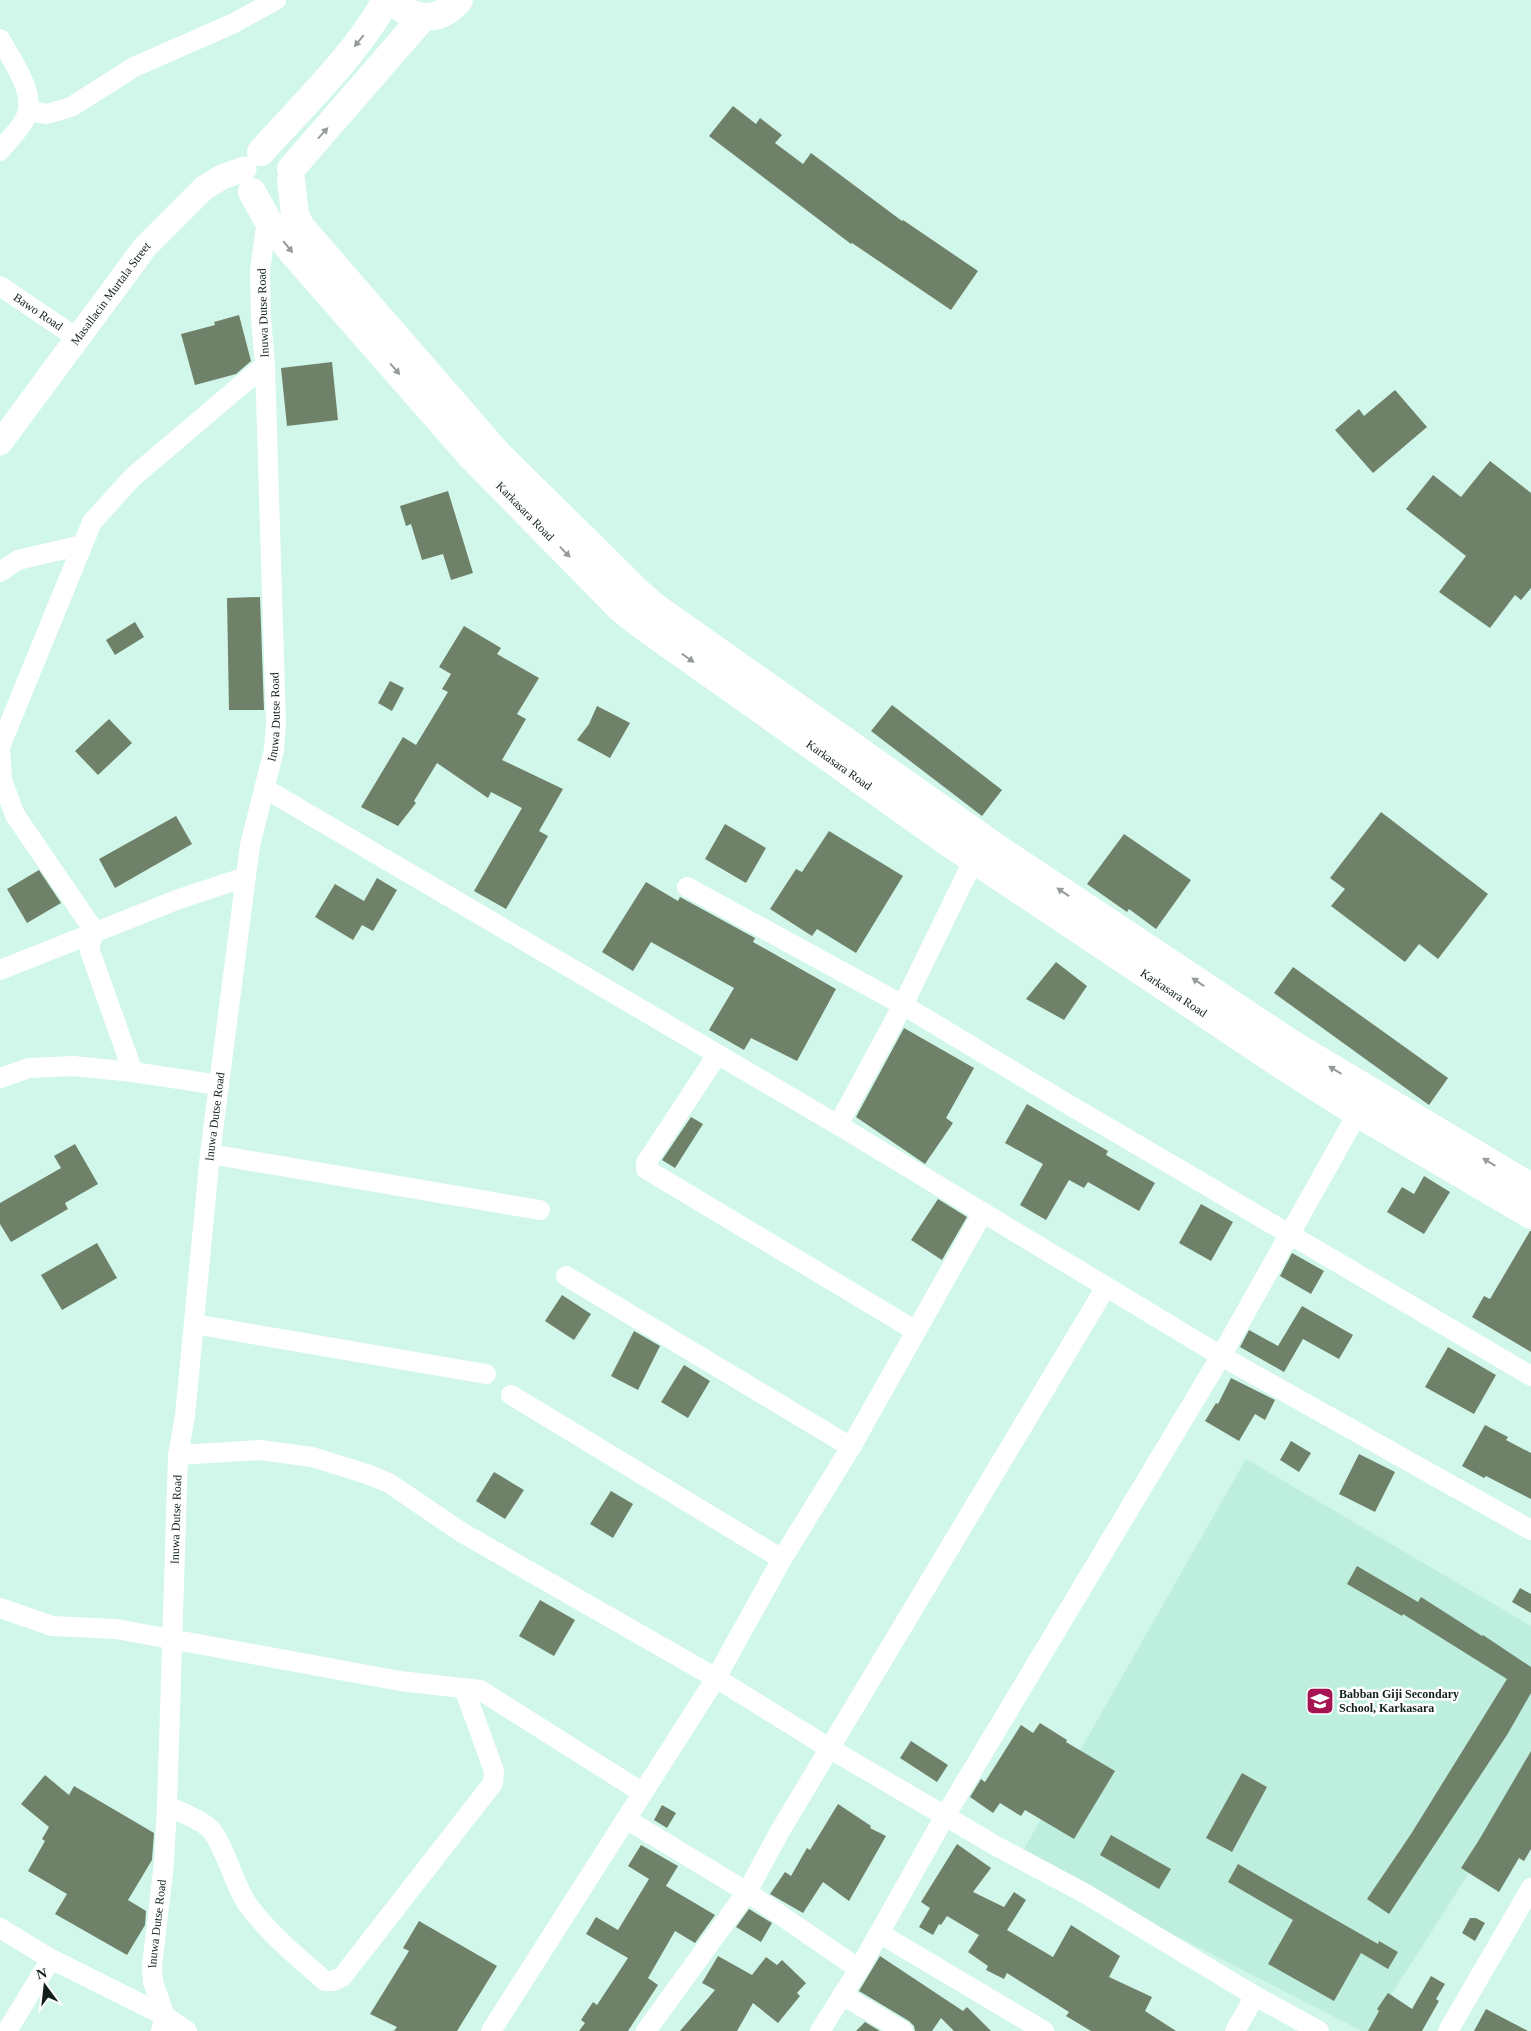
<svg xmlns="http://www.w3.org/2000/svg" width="1531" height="2031" font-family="Georgia,serif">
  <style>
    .built { fill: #beeede }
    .building { fill: #6f8269 }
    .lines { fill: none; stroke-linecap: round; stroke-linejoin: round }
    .minor { stroke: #fff; stroke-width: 20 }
    .tertiary { stroke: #fff; stroke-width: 25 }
    .secondary { stroke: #fff; stroke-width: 28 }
    .oneway { fill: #949b98 }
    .labels { text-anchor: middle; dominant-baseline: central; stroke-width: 5; stroke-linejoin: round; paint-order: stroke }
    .street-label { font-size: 12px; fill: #11201b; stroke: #fff }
    .poi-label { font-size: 12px; font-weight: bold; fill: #11201b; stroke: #fff; text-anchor: start }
  </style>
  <rect width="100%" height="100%" fill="#d0f7ea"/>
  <polygon class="built" points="1246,1459 1531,1626 1531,1776 1368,2031 1362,2031 1020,1856"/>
  <g class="building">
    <polygon points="733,106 756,124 760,118 782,135 775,143 803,164 811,153 902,221 903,220 978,271 951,310 852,243 851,244 709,136"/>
    <polygon points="239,315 251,361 236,374 195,385 181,334 215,325 214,322"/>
    <polygon points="332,362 338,420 287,426 281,368"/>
    <polygon points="1395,390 1427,427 1373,473 1335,430 1359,409 1364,416"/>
    <polygon points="1490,461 1531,493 1531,588 1521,600 1515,595 1490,628 1439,592 1466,556 1406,509 1433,475 1461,497"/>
    <polygon points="448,491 473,573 451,580 443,554 422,560 411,524 406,526 400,506"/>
    <polygon points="260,597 264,710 229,710 227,598"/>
    <polygon points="135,622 144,637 115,655 106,640"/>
    <polygon points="464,626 501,648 497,654 539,678 517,714 526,719 502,760 563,789 539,831 548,836 506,909 474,891 522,808 491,792 488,798 437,763 414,801 416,803 398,826 361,807 403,737 416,745 448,692 442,689 451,674 439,667"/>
    <polygon points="390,681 404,688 392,711 378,703"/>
    <polygon points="892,705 1002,790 982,816 871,731"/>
    <polygon points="597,706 630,723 610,758 577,740 589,724"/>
    <polygon points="109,719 132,743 98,775 75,751"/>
    <polygon points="1381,812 1488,894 1438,959 1419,944 1405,962 1331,906 1345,889 1330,878"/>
    <polygon points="176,816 192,844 115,888 99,859"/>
    <polygon points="725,824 766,848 746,883 705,859"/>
    <polygon points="829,831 903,876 856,953 817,929 812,936 770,909 796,869 802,872"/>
    <polygon points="1124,834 1191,880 1156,929 1129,909 1127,912 1087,884"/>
    <polygon points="39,870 61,903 27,923 7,889"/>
    <polygon points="377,878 397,890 373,931 362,925 353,940 315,917 335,884 364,901"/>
    <polygon points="646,882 678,901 680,897 755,938 753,942 836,989 797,1061 751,1038 744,1050 709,1030 734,988 651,942 633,971 602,952"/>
    <polygon points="1056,962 1087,986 1064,1020 1026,999"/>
    <polygon points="1293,967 1448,1078 1429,1105 1274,993"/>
    <polygon points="904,1028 974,1068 946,1118 953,1123 925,1164 856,1117"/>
    <polygon points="1027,1104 1108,1151 1106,1155 1155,1183 1139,1211 1088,1182 1084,1188 1069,1180 1046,1220 1020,1205 1043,1164 1005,1143"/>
    <polygon points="691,1117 703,1124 675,1168 662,1160"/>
    <polygon points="75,1144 98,1184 65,1203 68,1209 11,1242 0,1224 0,1203 61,1168 54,1156"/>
    <polygon points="1424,1176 1450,1192 1424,1234 1387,1212 1402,1187 1414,1194"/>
    <polygon points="938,1199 967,1217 942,1260 911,1240"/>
    <polygon points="1201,1204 1233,1222 1211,1261 1179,1243"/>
    <polygon points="1530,1231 1531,1231 1531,1352 1472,1317 1484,1296 1490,1299"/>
    <polygon points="97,1243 117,1278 62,1310 41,1275"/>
    <polygon points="1292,1253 1324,1271 1311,1294 1280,1276"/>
    <polygon points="562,1295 591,1314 574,1340 545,1321"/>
    <polygon points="1302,1306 1353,1335 1339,1359 1303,1339 1284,1372 1240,1347 1249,1330 1278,1346"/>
    <polygon points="634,1331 660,1346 638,1390 611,1376"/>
    <polygon points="1448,1347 1496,1375 1474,1414 1425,1387"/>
    <polygon points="684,1365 710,1381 688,1418 661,1402"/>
    <polygon points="1231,1378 1275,1400 1265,1420 1255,1414 1239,1441 1205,1421 1216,1403 1218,1404"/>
    <polygon points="1485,1425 1508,1437 1506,1440 1531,1453 1531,1499 1486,1476 1484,1478 1462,1466"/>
    <polygon points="1291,1441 1311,1453 1299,1472 1280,1460"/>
    <polygon points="1359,1454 1395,1472 1375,1512 1339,1494"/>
    <polygon points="494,1472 524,1490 505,1519 476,1501"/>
    <polygon points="611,1491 633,1504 613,1538 590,1524"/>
    <polygon points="1357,1566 1418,1602 1421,1597 1482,1636 1483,1635 1531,1667 1531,1693 1507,1735 1389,1914 1367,1899 1411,1834 1507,1679 1403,1614 1402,1616 1347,1584"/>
    <polygon points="1520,1588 1531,1594 1531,1613 1512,1602"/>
    <polygon points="540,1600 575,1620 554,1656 519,1636"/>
    <polygon points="1040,1723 1067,1740 1066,1742 1115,1771 1074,1839 1025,1810 1021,1816 1000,1803 993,1813 970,1797 981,1779 985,1782 1021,1725 1033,1733"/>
    <polygon points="911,1741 948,1765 937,1782 900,1758"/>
    <polygon points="1531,1751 1531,1849 1524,1861 1519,1858 1499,1892 1461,1868 1479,1840"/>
    <polygon points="1242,1773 1267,1787 1232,1852 1206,1838"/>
    <polygon points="45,1775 69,1795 74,1786 154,1833 152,1860 128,1900 146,1911 145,1925 127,1955 55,1914 67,1894 28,1871 45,1841 42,1839 49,1827 21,1804"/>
    <polygon points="838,1804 871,1826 870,1828 886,1836 849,1901 823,1882 803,1913 770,1894 785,1872 791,1876 807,1848 810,1850"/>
    <polygon points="662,1805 676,1813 667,1828 654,1820"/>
    <polygon points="1111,1835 1171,1869 1159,1889 1100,1855"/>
    <polygon points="957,1844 991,1868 973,1892 1004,1907 1014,1892 1026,1900 1007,1930 1053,1957 1071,1925 1120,1956 1109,1977 1152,1997 1145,2011 1176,2031 1091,2031 1066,2016 1069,2012 1007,1973 1004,1979 986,1970 988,1966 968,1952 979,1935 947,1916 941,1925 939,1924 933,1935 919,1927 930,1908 921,1902"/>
    <polygon points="641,1845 678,1866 666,1886 715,1915 695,1943 675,1931 648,1978 658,1985 628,2031 579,2031 585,2023 581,2020 593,2002 597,2005 628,1958 586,1934 596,1917 618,1930 649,1879 628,1866"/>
    <polygon points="1238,1864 1378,1944 1379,1941 1398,1952 1388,1969 1361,1953 1334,2001 1268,1964 1293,1920 1228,1882"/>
    <polygon points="749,1909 772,1923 761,1942 736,1927"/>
    <polygon points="1470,1918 1476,1918 1485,1923 1475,1941 1462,1933"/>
    <polygon points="419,1921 497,1966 457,2031 394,2031 397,2027 370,2014 409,1951 403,1948"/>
    <polygon points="718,1956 752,1975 766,1957 777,1965 782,1960 806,1983 797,1993 800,1996 778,2023 753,2003 737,2031 680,2031 715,1990 702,1983"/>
    <polygon points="880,1956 963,2011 967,2007 991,2031 954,2031 941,2018 932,2031 915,2031 914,2026 909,2021 859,1991"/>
    <polygon points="1431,1976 1445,1984 1436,1999 1439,2001 1422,2031 1368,2031 1379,2011 1377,2009 1388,1993 1412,2009"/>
    <polygon points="1486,2009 1528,2031 1474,2031"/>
    <polygon points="865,2022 880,2031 856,2031"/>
  </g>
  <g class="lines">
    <g class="minor">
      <path d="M0 39C12 61 39 95 24 121 18 131 8 141 0 151"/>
      <polyline points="28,111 47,114 71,107 134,67 232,24 276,0"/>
      <path id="s1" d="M0 286 77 338"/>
      <polyline points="0,572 18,560 82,545"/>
      <polyline points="264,788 838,1125 1221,1356 1531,1530"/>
      <polyline points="687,887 903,1005 1061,1100 1531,1376"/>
      <polyline points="0,970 179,899 246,877"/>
      <polyline points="717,1055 646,1163 646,1169 916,1331"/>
      <polyline points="133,1072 90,951 90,942 95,932 15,815 2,780 0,747 92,522 133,477 265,365"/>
      <polyline points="0,1078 29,1068 73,1066 133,1072 219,1085"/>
      <polyline points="838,1125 903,1005 980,847"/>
      <polyline points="210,1154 540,1210"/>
      <polyline points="566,1276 851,1447"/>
      <polyline points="194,1324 486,1374"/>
      <polyline points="511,1395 782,1559"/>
      <polyline points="178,1455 260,1450 312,1457 367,1474 389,1483 461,1532 716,1678 829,1748 945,1816 996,1846 1086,1894 1255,1996 1319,2031"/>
      <polyline points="0,1608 52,1626 116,1629 400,1681 480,1690 643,1793"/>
      <path d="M167 1806C180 1812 197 1818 208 1827 223 1839 234 1886 248 1905 269 1934 298 1957 325 1981H333L342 1977 493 1783 494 1771 464 1688"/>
      <polyline points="626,1819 747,1892 859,1969"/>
      <polyline points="0,1928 51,1959 165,2016 187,2031"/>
      <polyline points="879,1933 1044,2031"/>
      <polyline points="842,1995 903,2031"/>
      <polyline points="7,2031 51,1959"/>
      <path id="s2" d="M161 2031 165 2016 153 1982 152 1966 164 1863 167 1806 178 1455 185 1416 210 1154 250 845 274 750 276 724 265 365 261 318 260 271 267 219"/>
      <polyline points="491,2031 716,1678 782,1559 851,1447 983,1212"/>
      <polyline points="646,2031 747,1892 780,1831 1106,1287"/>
      <polyline points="820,2031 859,1969 945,1816 1221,1356 1364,1102"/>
      <polyline points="1235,2031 1255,1996"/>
      <polyline points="1448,2031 1531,1888"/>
    </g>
    <path class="tertiary" id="s3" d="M0 443 145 247 204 188 222 177 244 169"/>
    <g class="secondary">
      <path d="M394 0C412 23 441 22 459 0"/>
      <path d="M261 152C303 105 356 55 386 0"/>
      <polyline points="291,169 423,17"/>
      <polyline points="291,180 295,214 300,226 497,453 639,593 655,607 997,848 1292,1044 1531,1187"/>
      <path id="s4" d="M252 192 267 219 293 253 471 456 621 609 640 624 949 843 1283 1066 1357 1113 1531 1215"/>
    </g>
  </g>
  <defs><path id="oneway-solid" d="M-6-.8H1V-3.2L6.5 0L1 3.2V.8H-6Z" transform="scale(1.25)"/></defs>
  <g class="oneway">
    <use href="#oneway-solid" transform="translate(359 41) rotate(129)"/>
    <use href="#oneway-solid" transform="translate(323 133) rotate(-48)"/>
    <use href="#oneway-solid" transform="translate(288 247) rotate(51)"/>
    <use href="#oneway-solid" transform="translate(395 369) rotate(49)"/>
    <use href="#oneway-solid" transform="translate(565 552) rotate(46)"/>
    <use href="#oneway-solid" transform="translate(688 658) rotate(35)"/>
    <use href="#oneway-solid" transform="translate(1063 892) rotate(-146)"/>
    <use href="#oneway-solid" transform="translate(1198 982) rotate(-146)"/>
    <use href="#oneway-solid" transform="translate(1335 1070) rotate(-149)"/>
    <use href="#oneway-solid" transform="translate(1489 1162) rotate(-149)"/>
  </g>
  <defs>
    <symbol id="school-square" viewBox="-11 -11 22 22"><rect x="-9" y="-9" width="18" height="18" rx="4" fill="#a51352" stroke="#fff"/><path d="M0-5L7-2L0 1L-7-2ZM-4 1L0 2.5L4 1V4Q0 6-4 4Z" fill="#fff"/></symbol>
  </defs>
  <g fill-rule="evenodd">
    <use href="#school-square" x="1304" y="1685" width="32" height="32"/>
  </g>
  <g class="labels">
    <g class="street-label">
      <text stroke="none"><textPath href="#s3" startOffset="186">Masallacin Murtala Street</textPath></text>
      <text stroke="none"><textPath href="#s1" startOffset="46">Bawo Road</textPath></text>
      <text transform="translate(263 313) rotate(-92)">Inuwa Dutse Road</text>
      <text stroke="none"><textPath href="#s4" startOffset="421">Karkasara Road</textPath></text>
      <text stroke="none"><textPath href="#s2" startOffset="1325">Inuwa Dutse Road</textPath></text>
      <text stroke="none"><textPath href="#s4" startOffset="826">Karkasara Road</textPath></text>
      <text stroke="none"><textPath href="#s4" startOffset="1231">Karkasara Road</textPath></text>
      <text stroke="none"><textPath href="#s2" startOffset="920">Inuwa Dutse Road</textPath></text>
      <text stroke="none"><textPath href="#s2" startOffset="515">Inuwa Dutse Road</textPath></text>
      <text stroke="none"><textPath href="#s2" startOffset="110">Inuwa Dutse Road</textPath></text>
    </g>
    <g class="poi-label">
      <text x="1339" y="1694">Babban Giji Secondary<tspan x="1339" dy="14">School, Karkasara</tspan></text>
    </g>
  </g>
  <g transform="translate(45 1986) rotate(345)" stroke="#ffffff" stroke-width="4" paint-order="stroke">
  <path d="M0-4L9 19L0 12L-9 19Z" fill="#11201b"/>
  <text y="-8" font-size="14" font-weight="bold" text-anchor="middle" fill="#11201b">N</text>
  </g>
</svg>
